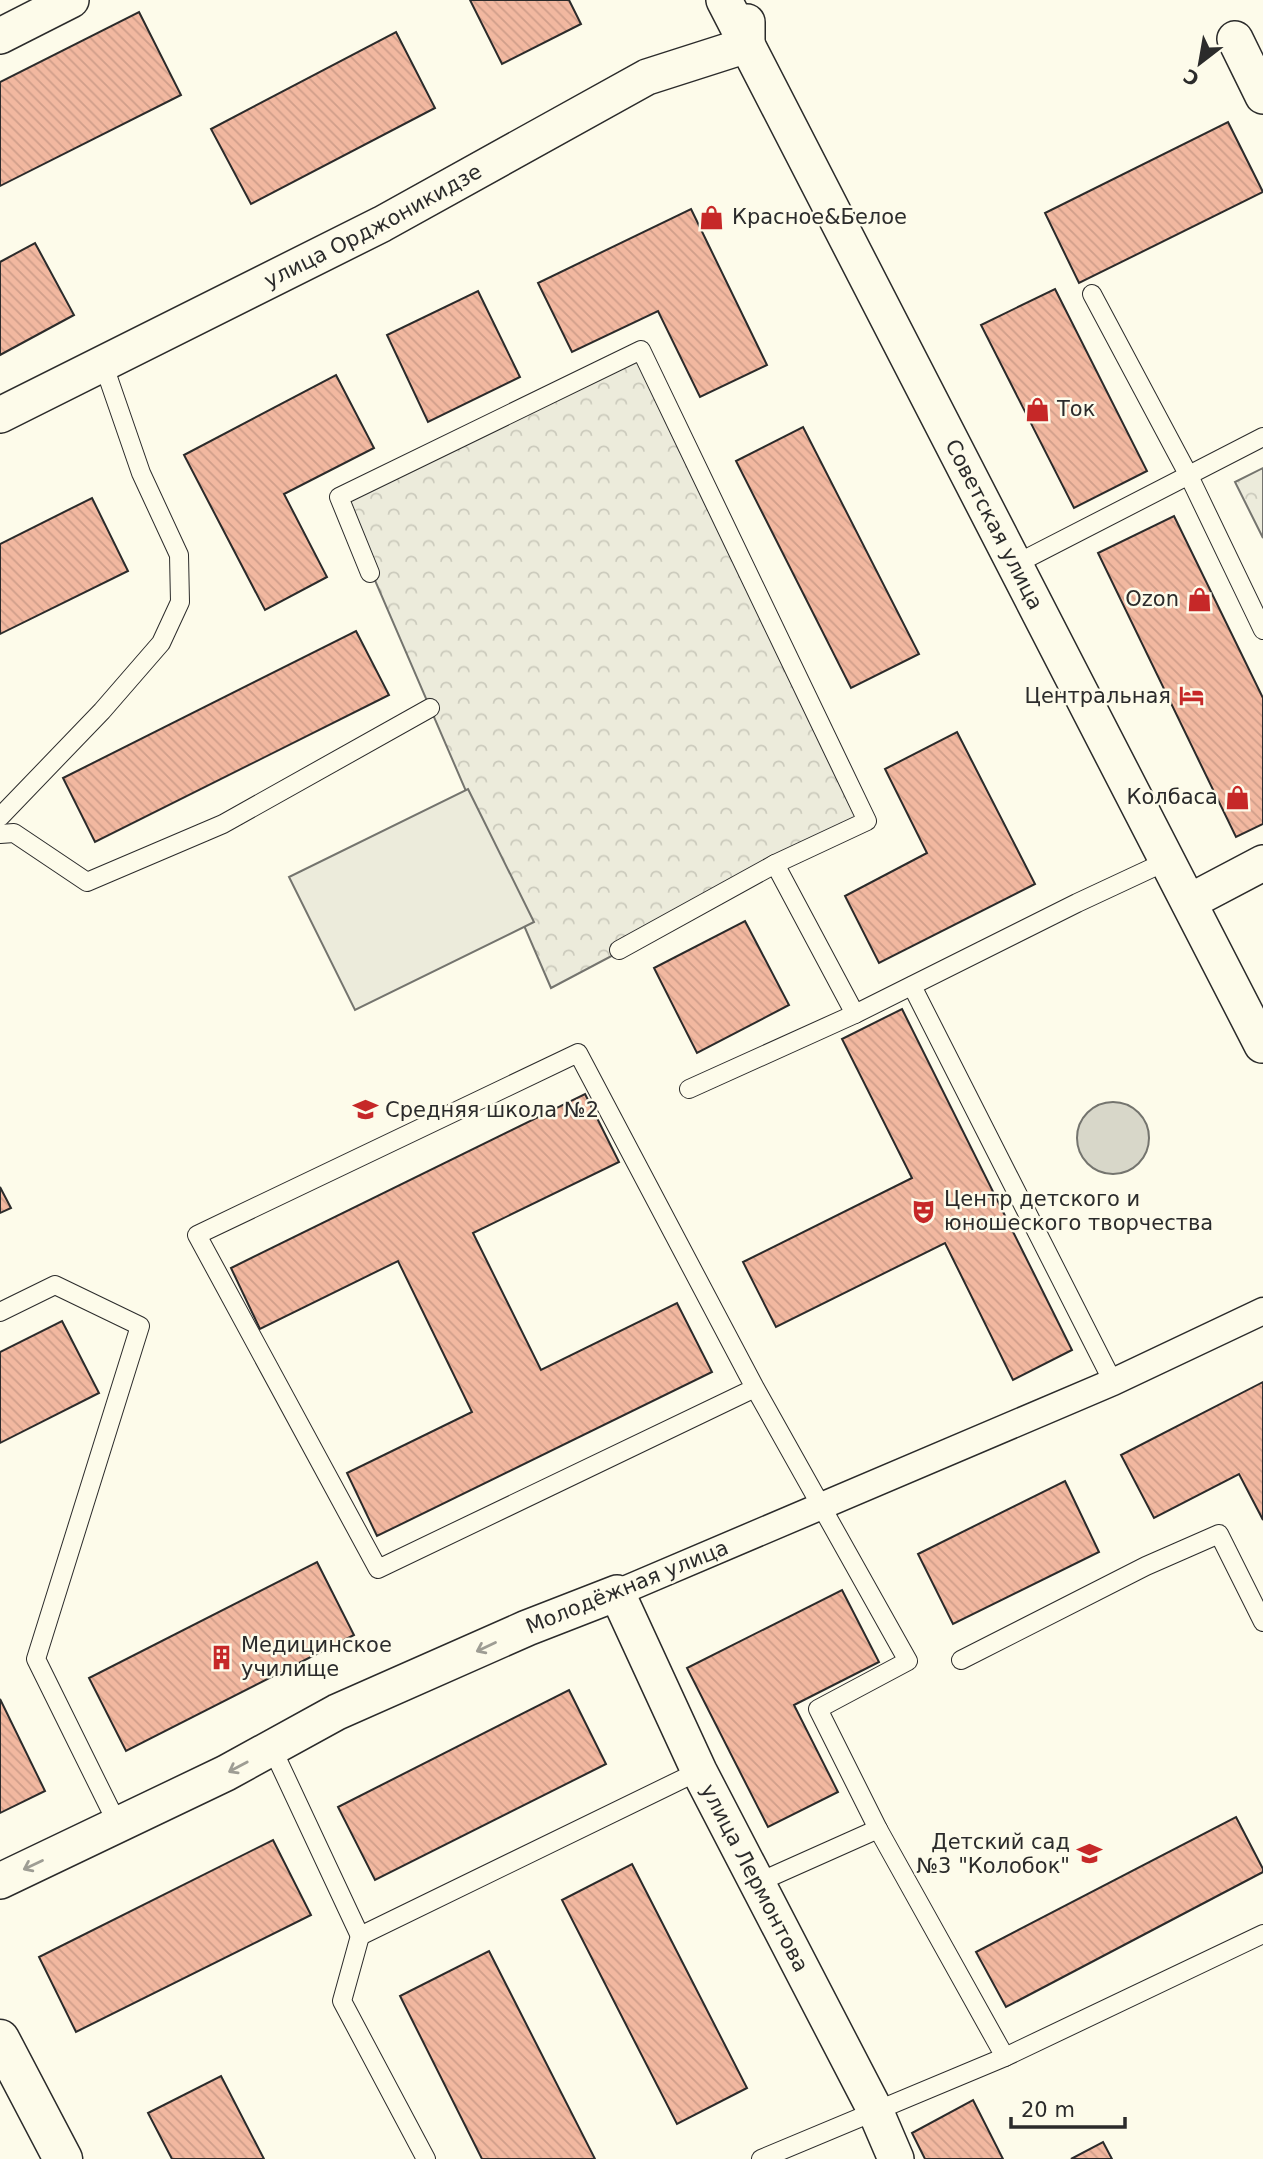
<svg xmlns="http://www.w3.org/2000/svg" width="1263" height="2159" font-family="'DejaVu Sans',sans-serif">
  <style>
    .forest { fill: url(#forest-crowns); stroke: #74746e; stroke-width: 2 }
    .pitch { fill: #ecebdb; stroke: #74746e; stroke-width: 2 }
    .water { fill: #d8d7c9; stroke: #74746e; stroke-width: 2 }
    .building { fill: url(#building-back-hatch); stroke: #2b2b2b; stroke-width: 2 }
    .lines { fill: none; stroke-linecap: round; stroke-linejoin: round }
    .service-casing { stroke: #2b2b2b; stroke-width: 20 }
    .pedestrian-casing { stroke: #2b2b2b; stroke-width: 29 }
    .minor-casing { stroke: #2b2b2b; stroke-width: 38 }
    .tertiary-casing { stroke: #2b2b2b; stroke-width: 41 }
    .service { stroke: #fdfbea; stroke-width: 18 }
    .pedestrian { stroke: #fdfbea; stroke-width: 26 }
    .minor { stroke: #fdfbea; stroke-width: 35 }
    .tertiary { stroke: #fdfbea; stroke-width: 38 }
    .oneway { stroke: #9e9d94 }
    .labels { text-anchor: middle; dominant-baseline: central; stroke-width: 5; stroke-linejoin: round; paint-order: stroke }
    .poi-label { font-size: 21px; fill: #2b2b2b; stroke: #fdfbea; text-anchor: start }
    .street-label { font-size: 21px; fill: #2b2b2b; stroke: #fdfbea }
  </style>
  <defs>
    <pattern id="forest-crowns" width="20" height="18" patternUnits="userSpaceOnUse" patternTransform="scale(1.75)"><rect width="20" height="18" fill="#ecebdb"/><path d="M2 6a3 3 0 1 1 6 0M12 15a3 3 0 1 1 6 0" fill="none" stroke="#cbcabc"/></pattern>
    <pattern id="building-back-hatch" width="6" height="6" patternUnits="userSpaceOnUse" patternTransform="scale(1.75)"><rect width="6" height="6" fill="#f2b8a0"/><path d="M-1 5l2 2M0 0l6 6M5-1l2 2" fill="none" stroke="#d09e8a"/></pattern>
  </defs>
  <rect width="100%" height="100%" fill="#fdfbea"/>
  <g class="forest">
    <polygon points="641,350 867,821 551,988 339,497"/>
    <polygon points="1263,468 1263,538 1235,482"/>
  </g>
  <polygon class="pitch" points="468,789 534,922 355,1010 289,877"/>
  <circle class="water" cx="1113" cy="1138" r="36"/>
  <g class="building">
    <polygon points="470,0 569,0 581,24 502,64"/>
    <polygon points="139,12 181,95 0,186 0,82"/>
    <polygon points="396,32 435,108 251,204 211,129"/>
    <polygon points="1228,122 1263,192 1079,283 1045,213"/>
    <polygon points="691,209 767,365 700,397 658,311 572,352 538,283"/>
    <polygon points="35,243 74,315 0,355 0,262"/>
    <polygon points="1055,289 1147,471 1074,508 981,325"/>
    <polygon points="478,291 520,377 428,422 387,335"/>
    <polygon points="336,375 374,448 284,494 327,577 265,610 184,455"/>
    <polygon points="803,427 919,654 851,688 736,461"/>
    <polygon points="92,498 128,571 0,634 0,544"/>
    <polygon points="1174,516 1263,698 1263,824 1236,837 1098,553"/>
    <polygon points="356,631 389,695 95,842 63,778"/>
    <polygon points="957,732 1035,884 879,963 845,896 927,853 885,769"/>
    <polygon points="745,921 789,1005 697,1053 654,968"/>
    <polygon points="902,1009 1072,1350 1013,1380 945,1243 776,1327 743,1262 912,1178 842,1039"/>
    <polygon points="585,1094 619,1162 473,1233 541,1370 677,1303 712,1372 377,1536 347,1473 472,1412 398,1261 260,1329 231,1268"/>
    <polygon points="0,1187 11,1208 0,1213"/>
    <polygon points="62,1321 99,1393 0,1443 0,1352"/>
    <polygon points="1263,1382 1263,1520 1239,1474 1154,1518 1121,1455"/>
    <polygon points="1065,1481 1099,1552 953,1624 918,1554"/>
    <polygon points="317,1562 354,1635 126,1751 89,1678"/>
    <polygon points="842,1590 879,1662 794,1705 838,1792 768,1827 687,1668"/>
    <polygon points="569,1690 606,1764 375,1880 338,1807"/>
    <polygon points="0,1699 45,1791 0,1813"/>
    <polygon points="1236,1817 1263,1869 1263,1872 1006,2007 976,1952"/>
    <polygon points="273,1840 311,1915 76,2032 39,1957"/>
    <polygon points="632,1864 747,2088 677,2124 562,1900"/>
    <polygon points="489,1951 595,2159 482,2159 400,1996"/>
    <polygon points="221,2076 264,2159 172,2159 148,2113"/>
    <polygon points="973,2100 1003,2159 925,2159 912,2133"/>
    <polygon points="1103,2142 1112,2159 1071,2159"/>
  </g>
  <g class="lines">
    <defs>
      <g id="service">
        <polyline points="1092,294 1189,476 1263,630"/>
        <polyline points="1014,565 1263,437"/>
        <polyline points="370,573 339,497 641,350 867,821 775,864"/>
        <polyline points="0,817 102,711 161,643 180,602 179,555 141,473 103,363"/>
        <polyline points="0,834 14,833 87,882 223,824 430,708"/>
        <polyline points="619,950 775,864 855,1014"/>
        <polyline points="912,986 1113,1382"/>
        <polyline points="689,1089 855,1014 1077,903 1167,861"/>
        <polyline points="0,1312 55,1285 140,1326 36,1659 118,1825"/>
        <polyline points="755,1388 578,1053 197,1235 378,1569 755,1388 908,1661 818,1709 878,1829"/>
        <polyline points="961,1660 1146,1566 1219,1534 1263,1622"/>
        <polyline points="272,1748 360,1936 699,1771"/>
        <polyline points="757,1883 878,1829 1005,2057"/>
        <polyline points="360,1936 342,2001 426,2159"/>
        <polyline points="761,2159 1005,2057 1263,1934"/>
      </g>
      <polyline id="pedestrian" points="617,1593 1113,1382 1263,1311"/>
      <g id="minor">
        <path id="s1" d="M724 0 1262 1045"/>
        <polyline points="0,36 71,0"/>
        <polyline points="1235,39 1263,96"/>
        <path id="s2" d="M0 415 382 224 647 77 747 45V22"/>
        <polyline points="1189,902 1263,863"/>
        <path id="s3" d="M0 1881 226 1773 337 1712 527 1628 617 1593 699 1771 875 2110 896 2159"/>
      </g>
      <polyline id="tertiary" points="0,2039 63,2159"/>
    </defs>
    <use href="#service" class="service-casing"/>
    <use href="#pedestrian" class="pedestrian-casing"/>
    <use href="#minor" class="minor-casing"/>
    <use href="#tertiary" class="tertiary-casing"/>
    <use href="#service" class="service"/>
    <use href="#pedestrian" class="pedestrian"/>
    <use href="#minor" class="minor"/>
    <use href="#tertiary" class="tertiary"/>
  </g>
  <defs><path id="oneway-shaft" d="M-6 0H5M1.5-3L5.5 0L1.5 3" fill="none" stroke-width="1.6" stroke-linecap="round" stroke-linejoin="round" transform="scale(1.75)"/></defs>
  <g class="oneway">
    <use href="#oneway-shaft" transform="translate(486 1647) rotate(155)"/>
    <use href="#oneway-shaft" transform="translate(238 1767) rotate(152)"/>
    <use href="#oneway-shaft" transform="translate(33 1865) rotate(155)"/>
  </g>
  <defs>
    <symbol id="shop-bare" viewBox="-9 -9 18 18"><path d="M-5-2.5h2.3a2.7 3.5 0 0 1 5.4 0H5L5.5 6h-11ZM-1.5-2.5h3a1.5 2.3 0 0 0-3 0Z" fill="#c62828" stroke="#fdfbea" stroke-width="2.5" paint-order="stroke"/></symbol>
    <symbol id="hotel-bare" viewBox="-9 -9 18 18"><path d="M-6-4.5h1.5V1H6V5H4.5V3h-9V5H-6ZM-4 0a1.8 1.8 0 1 1 3.6 0ZM.5 0V-2.5h3Q6-2.5 6 0Z" fill="#c62828" stroke="#fdfbea" stroke-width="2.5" paint-order="stroke"/></symbol>
    <symbol id="school-bare" viewBox="-9 -9 18 18"><path d="M0-5L7-2L0 1L-7-2ZM-4 1L0 2.5L4 1V4Q0 6-4 4Z" fill="#c62828" stroke="#fdfbea" stroke-width="2.5" paint-order="stroke"/></symbol>
    <symbol id="theatre-bare" viewBox="-9 -9 18 18"><path d="M-5-5.5Q0-4 5-5.5V0Q5 5 0 6Q-5 5-5 0ZM-3.3-2.5H-1v1.5H-3.3ZM1-2.5H3.3v1.5H1ZM-2.8 1Q0 5.5 2.8 1Z" fill="#c62828" stroke="#fdfbea" stroke-width="2.5" paint-order="stroke"/></symbol>
    <symbol id="building-bare" viewBox="-9 -9 18 18"><path d="M-4-6H4V6H1V3H-1V6H-4ZM-2.5-4.3h1.7v1.8h-1.7ZM.8-4.3h1.7v1.8H.8ZM-2.5-1h1.7V.8h-1.7ZM.8-1h1.7V.8H.8Z" fill="#c62828" stroke="#fdfbea" stroke-width="2.5" paint-order="stroke"/></symbol>
  </defs>
  <g fill-rule="evenodd">
    <use href="#shop-bare" x="694" y="200" width="35" height="35"/>
    <use href="#shop-bare" x="1020" y="392" width="35" height="35"/>
    <use href="#shop-bare" x="1182" y="582" width="35" height="35"/>
    <use href="#hotel-bare" x="1174" y="678" width="35" height="35"/>
    <use href="#shop-bare" x="1220" y="780" width="35" height="35"/>
    <use href="#school-bare" x="348" y="1092" width="35" height="35"/>
    <use href="#theatre-bare" x="906" y="1194" width="35" height="35"/>
    <use href="#building-bare" x="204" y="1640" width="35" height="35"/>
    <use href="#school-bare" x="1072" y="1836" width="35" height="35"/>
  </g>
  <g class="labels">
    <g class="poi-label">
      <text x="732" y="217">Красное&amp;Белое</text>
      <text x="1057" y="409">Ток</text>
      <text x="1179" y="599" text-anchor="end">Ozon</text>
      <text x="1171" y="696" text-anchor="end">Центральная</text>
      <text x="1218" y="797" text-anchor="end">Колбаса</text>
      <text x="385" y="1110">Средняя школа №2</text>
      <text x="944" y="1199">Центр детского и<tspan x="944" dy="24">юношеского творчества</tspan></text>
      <text x="241" y="1645">Медицинское<tspan x="241" dy="24">училище</tspan></text>
      <text x="1070" y="1842" text-anchor="end">Детский сад<tspan x="1070" dy="24">№3 "Колобок"</tspan></text>
    </g>
    <g class="street-label">
      <text stroke="none"><textPath href="#s2" startOffset="418">улица Орджоникидзе</textPath></text>
      <text stroke="none"><textPath href="#s1" startOffset="590">Советская улица</textPath></text>
      <text transform="translate(627 1587) rotate(-22)">Молодёжная улица</text>
      <text stroke="none"><textPath href="#s3" startOffset="998">улица Лермонтова</textPath></text>
    </g>
  </g>
  <g transform="translate(1200 63) rotate(211)" stroke="#fdfbea" stroke-width="5" paint-order="stroke">
  <path d="M0-5L12 26L0 18L-12 26Z" fill="#2b2b2b"/>
  <text y="-10" font-size="19" font-weight="bold" text-anchor="middle" fill="#2b2b2b">С</text>
  </g>
  <path d="M1011 2117v10h114v-10" fill="none" stroke="#2b2b2b" stroke-width="3.5"/>
  <text x="1021" y="2117" font-size="21" fill="#2b2b2b" stroke="#fdfbea" stroke-width="5" paint-order="stroke">20 m</text>
</svg>
